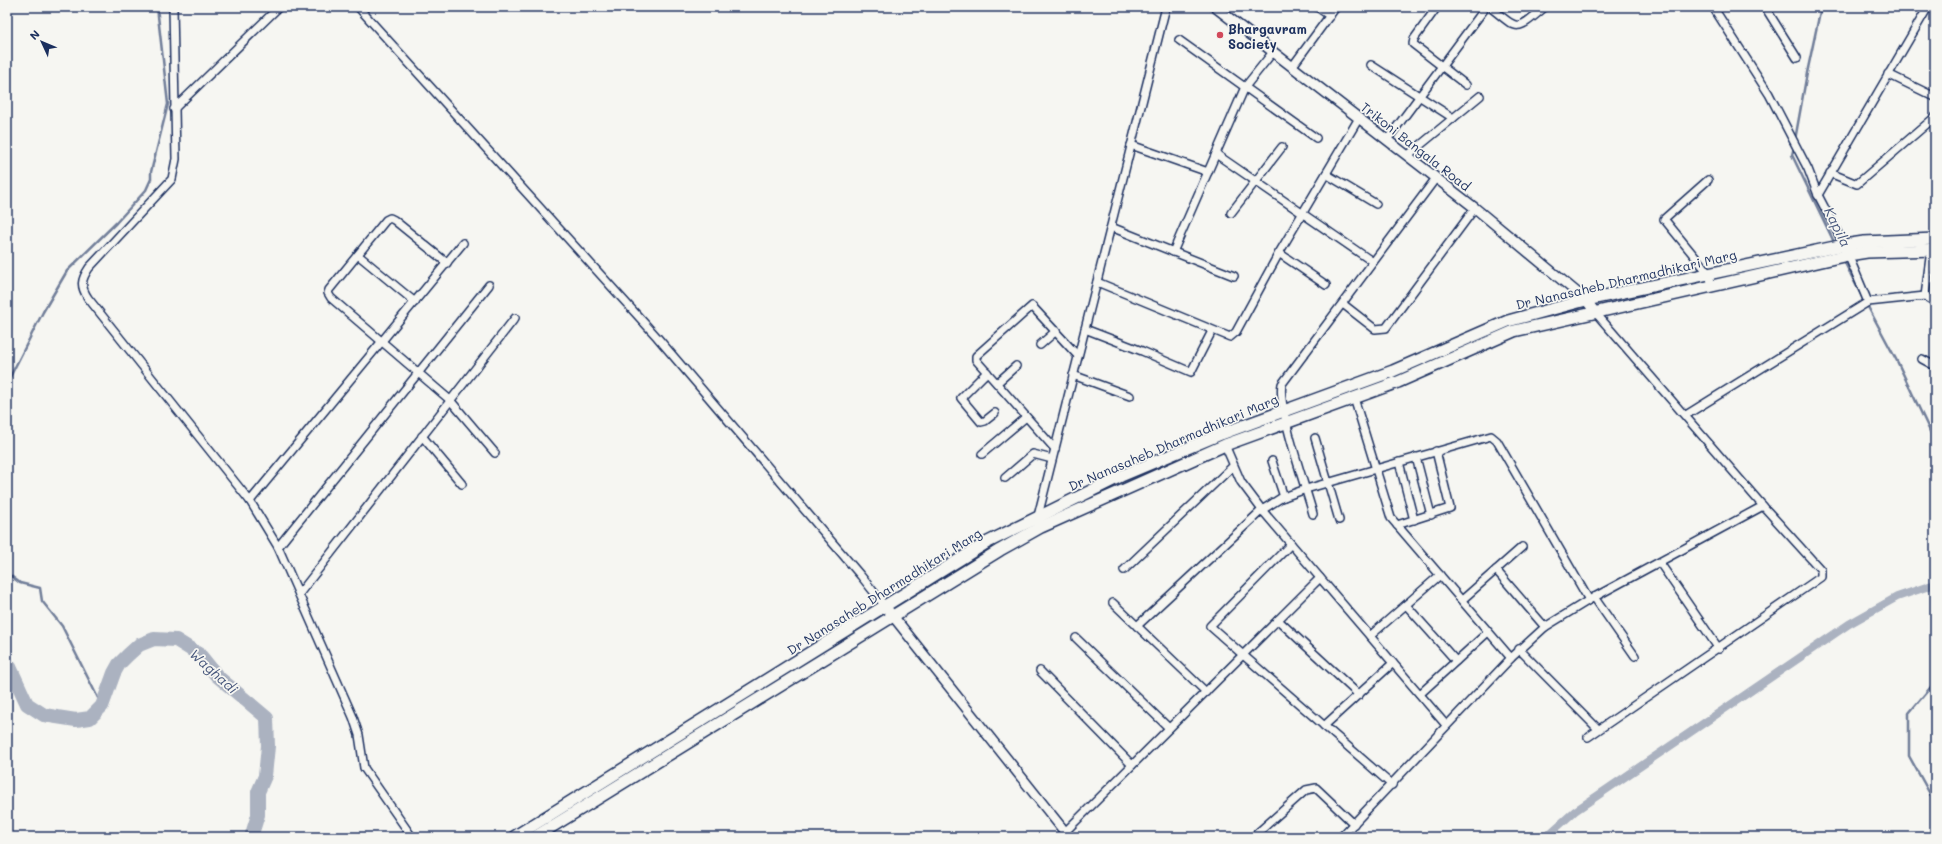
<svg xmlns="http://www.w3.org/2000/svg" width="1942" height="844" font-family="Mali,sans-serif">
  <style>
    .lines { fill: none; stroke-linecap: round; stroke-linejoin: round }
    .stream { stroke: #717e99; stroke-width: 2.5 }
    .canal { stroke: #abb2c0; stroke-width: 8 }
    .river { stroke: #abb2c0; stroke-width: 14 }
    .minor-casing { stroke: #1b2f5e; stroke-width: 10 }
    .tertiary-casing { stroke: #1b2f5e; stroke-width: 12 }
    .primary-casing { stroke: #1b2f5e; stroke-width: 14 }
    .minor { stroke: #f6f6f2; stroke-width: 7 }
    .tertiary { stroke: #f6f6f2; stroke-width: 9 }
    .primary { stroke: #f6f6f2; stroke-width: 11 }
    .poi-dot { fill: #d1495b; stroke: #f6f6f2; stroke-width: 1.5 }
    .labels { text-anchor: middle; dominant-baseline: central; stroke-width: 3.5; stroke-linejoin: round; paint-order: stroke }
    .poi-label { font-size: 13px; font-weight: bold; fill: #1b2f5e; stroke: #f6f6f2; text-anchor: start }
    .street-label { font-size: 13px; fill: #1b2f5e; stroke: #f6f6f2 }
    .water-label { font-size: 14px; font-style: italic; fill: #46567b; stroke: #f6f6f2 }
  </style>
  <rect width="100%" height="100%" fill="#f6f6f2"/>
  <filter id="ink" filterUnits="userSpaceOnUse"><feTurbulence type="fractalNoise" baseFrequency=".025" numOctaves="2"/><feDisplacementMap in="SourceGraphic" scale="8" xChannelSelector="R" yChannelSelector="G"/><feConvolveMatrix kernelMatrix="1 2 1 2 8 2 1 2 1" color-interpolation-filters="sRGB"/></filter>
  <g filter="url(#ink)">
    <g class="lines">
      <g class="stream">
        <polyline points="1795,140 1807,73 1821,7"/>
        <polyline points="1794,147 1792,155 1835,244"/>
        <polyline points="1843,259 1863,299"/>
        <polyline points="1867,305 1898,363 1935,442"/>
        <polyline points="7,383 43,312 67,271 116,223 146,190 151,179 151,172 168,104 157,7"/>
        <polyline points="7,444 7,449"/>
        <polyline points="7,573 20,583 40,588 42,601 62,626 102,706"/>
        <polyline points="1935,682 1909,713 1909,756 1935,803"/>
      </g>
      <polyline class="canal" points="1546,837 1575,811 1849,624 1897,597 1935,584"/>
      <polyline class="river" points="7,666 10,667 27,704 44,715 76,720 90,718 102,706 114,673 119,664 128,655 139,645 154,639 176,640 200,655 217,676 267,718 268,746 265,776 258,792 258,815 251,837"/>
      <defs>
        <g id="minor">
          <path d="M173 7 176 159 172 179 89 268C81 280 80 286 88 298L250 501 278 547 353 717 359 735 364 768 412 837"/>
          <polyline points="358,7 657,337 861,576 885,606"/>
          <polyline points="1317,7 1330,16"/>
          <polyline points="1437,7 1414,39 1413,44 1466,85"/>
          <path d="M1490 7C1520 31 1515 32 1545 7"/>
          <polyline points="1713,7 1769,94 1808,169 1818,195 1844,245 1868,302"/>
          <polyline points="1765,7 1797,58"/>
          <polyline points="1179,40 1316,138"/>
          <polyline points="1371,65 1453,118"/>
          <polyline points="1292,67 1336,7"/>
          <polyline points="1888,74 1935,97"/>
          <polyline points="174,109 279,7"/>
          <polyline points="1387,140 1486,7"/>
          <polyline points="1131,145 1208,172"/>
          <polyline points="1216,154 1373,262"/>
          <polyline points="1407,156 1480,96"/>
          <polyline points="1830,173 1857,184 1935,117"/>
          <polyline points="1326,174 1376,204"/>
          <polyline points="1708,180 1664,219 1709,274 1712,286"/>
          <polyline points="1818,195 1928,7"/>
          <polyline points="1231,213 1282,147"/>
          <polyline points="1111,227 1234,276"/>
          <polyline points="1173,252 1245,87 1273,52"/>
          <polyline points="1279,253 1326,285"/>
          <polyline points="358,255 415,302"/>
          <polyline points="447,263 394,220 390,218 386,220 329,290 328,293 331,298 450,400 495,453"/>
          <polyline points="1097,282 1230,337 1236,332 1279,253 1359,118"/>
          <polyline points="1925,296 1931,250"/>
          <polyline points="1343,304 1375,329 1386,328 1475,208"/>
          <polyline points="1085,329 1142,351 1191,372 1212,331"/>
          <polyline points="1040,345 1056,331"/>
          <polyline points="1922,359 1935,366"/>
          <polyline points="987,372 961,398 981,422 985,421 995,413"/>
          <polyline points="1073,375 1130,396"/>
          <polyline points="997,383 1016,366"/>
          <polyline points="1354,398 1391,518 1511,658"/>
          <polyline points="1686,415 1868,302 1925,296 1935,302"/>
          <polyline points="422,436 462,484"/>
          <polyline points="1315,438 1339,520"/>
          <polyline points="1225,445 1241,482 1262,510 1446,725"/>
          <polyline points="1055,449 976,360 976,356 1032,306 1078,356"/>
          <polyline points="982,454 1026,417"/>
          <polyline points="1416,457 1431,515"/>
          <polyline points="1272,461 1284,497"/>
          <polyline points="1399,462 1414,520"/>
          <polyline points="1005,478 1033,454 1052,459"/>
          <polyline points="250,501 463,243"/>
          <path d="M1313 514C1306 488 1277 407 1282 384L1436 178"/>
          <polyline points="1039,519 1038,516 1166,7"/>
          <polyline points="1397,525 1450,508 1436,451"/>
          <polyline points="1291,544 1210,626 1392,785"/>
          <polyline points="278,547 489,285"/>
          <polyline points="1660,563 1719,649"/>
          <polyline points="1124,570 1233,466"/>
          <polyline points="1496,570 1545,627"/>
          <polyline points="299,594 515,318"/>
          <polyline points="1594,597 1635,656"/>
          <polyline points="1462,600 1522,547"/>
          <polyline points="1113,603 1206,692"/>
          <polyline points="1406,605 1456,661"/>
          <polyline points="1278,620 1359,695"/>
          <polyline points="1137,626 1262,510 1281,498 1306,489 1491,436 1497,441 1589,600"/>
          <polyline points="1370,636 1440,575"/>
          <polyline points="1076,638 1169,728"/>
          <polyline points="1519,649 1598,729"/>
          <polyline points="1040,671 1132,765"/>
          <polyline points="1420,694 1488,632"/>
          <polyline points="1324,726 1393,663"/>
          <polyline points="1588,737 1821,577 1821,570 1763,506"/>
          <polyline points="1065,832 1320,578"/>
          <polyline points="1253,837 1306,790 1316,788 1354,824"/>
          <polyline points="1341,837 1511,658 1545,627 1589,600 1763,506 1595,312"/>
        </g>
        <g id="tertiary">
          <polyline points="1215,7 1475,208 1586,300 1595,312"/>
          <polyline points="885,606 1069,837"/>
        </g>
        <g id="primary">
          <polyline points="514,837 986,543 1121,476 1221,434 1393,371 1508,321 1586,300 1844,245 1864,242 1935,239"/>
          <polyline points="535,837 1000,550 1041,527 1225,445 1398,382 1514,331 1848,255 1867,252 1935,250"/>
        </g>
      </defs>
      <use href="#minor" class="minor-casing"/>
      <use href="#tertiary" class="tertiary-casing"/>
      <use href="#primary" class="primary-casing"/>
      <use href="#minor" class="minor"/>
      <use href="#tertiary" class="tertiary"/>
      <use href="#primary" class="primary"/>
    </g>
  </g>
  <circle class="poi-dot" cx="1220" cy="35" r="4"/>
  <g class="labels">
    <g class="poi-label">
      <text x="1228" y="28">Bhargavram<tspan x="1228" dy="15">Society</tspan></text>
    </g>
    <g class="street-label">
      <text transform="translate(1416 146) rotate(38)">Trikoni Bangala Road</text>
      <text transform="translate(1626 279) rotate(-13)">Dr Nanasaheb Dharmadhikari Marg</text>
      <text transform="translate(1173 442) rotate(-23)">Dr Nanasaheb Dharmadhikari Marg</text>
      <text transform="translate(884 591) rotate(-32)">Dr Nanasaheb Dharmadhikari Marg</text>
    </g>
    <g class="water-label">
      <text transform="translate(1838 227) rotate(64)">Kapila</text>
      <text transform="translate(214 671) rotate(42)">Waghadi</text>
    </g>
  </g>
  <rect width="1942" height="844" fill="none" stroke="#f6f6f2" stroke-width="24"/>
  <rect x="12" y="12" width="1918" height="820" fill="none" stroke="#1b2f5e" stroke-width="1.5" filter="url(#ink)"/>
  <g transform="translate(42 42) rotate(314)" stroke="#f6f6f2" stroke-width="3" paint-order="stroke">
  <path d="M0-3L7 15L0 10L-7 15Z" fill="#1b2f5e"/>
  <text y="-6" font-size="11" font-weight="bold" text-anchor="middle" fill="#1b2f5e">N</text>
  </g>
</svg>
